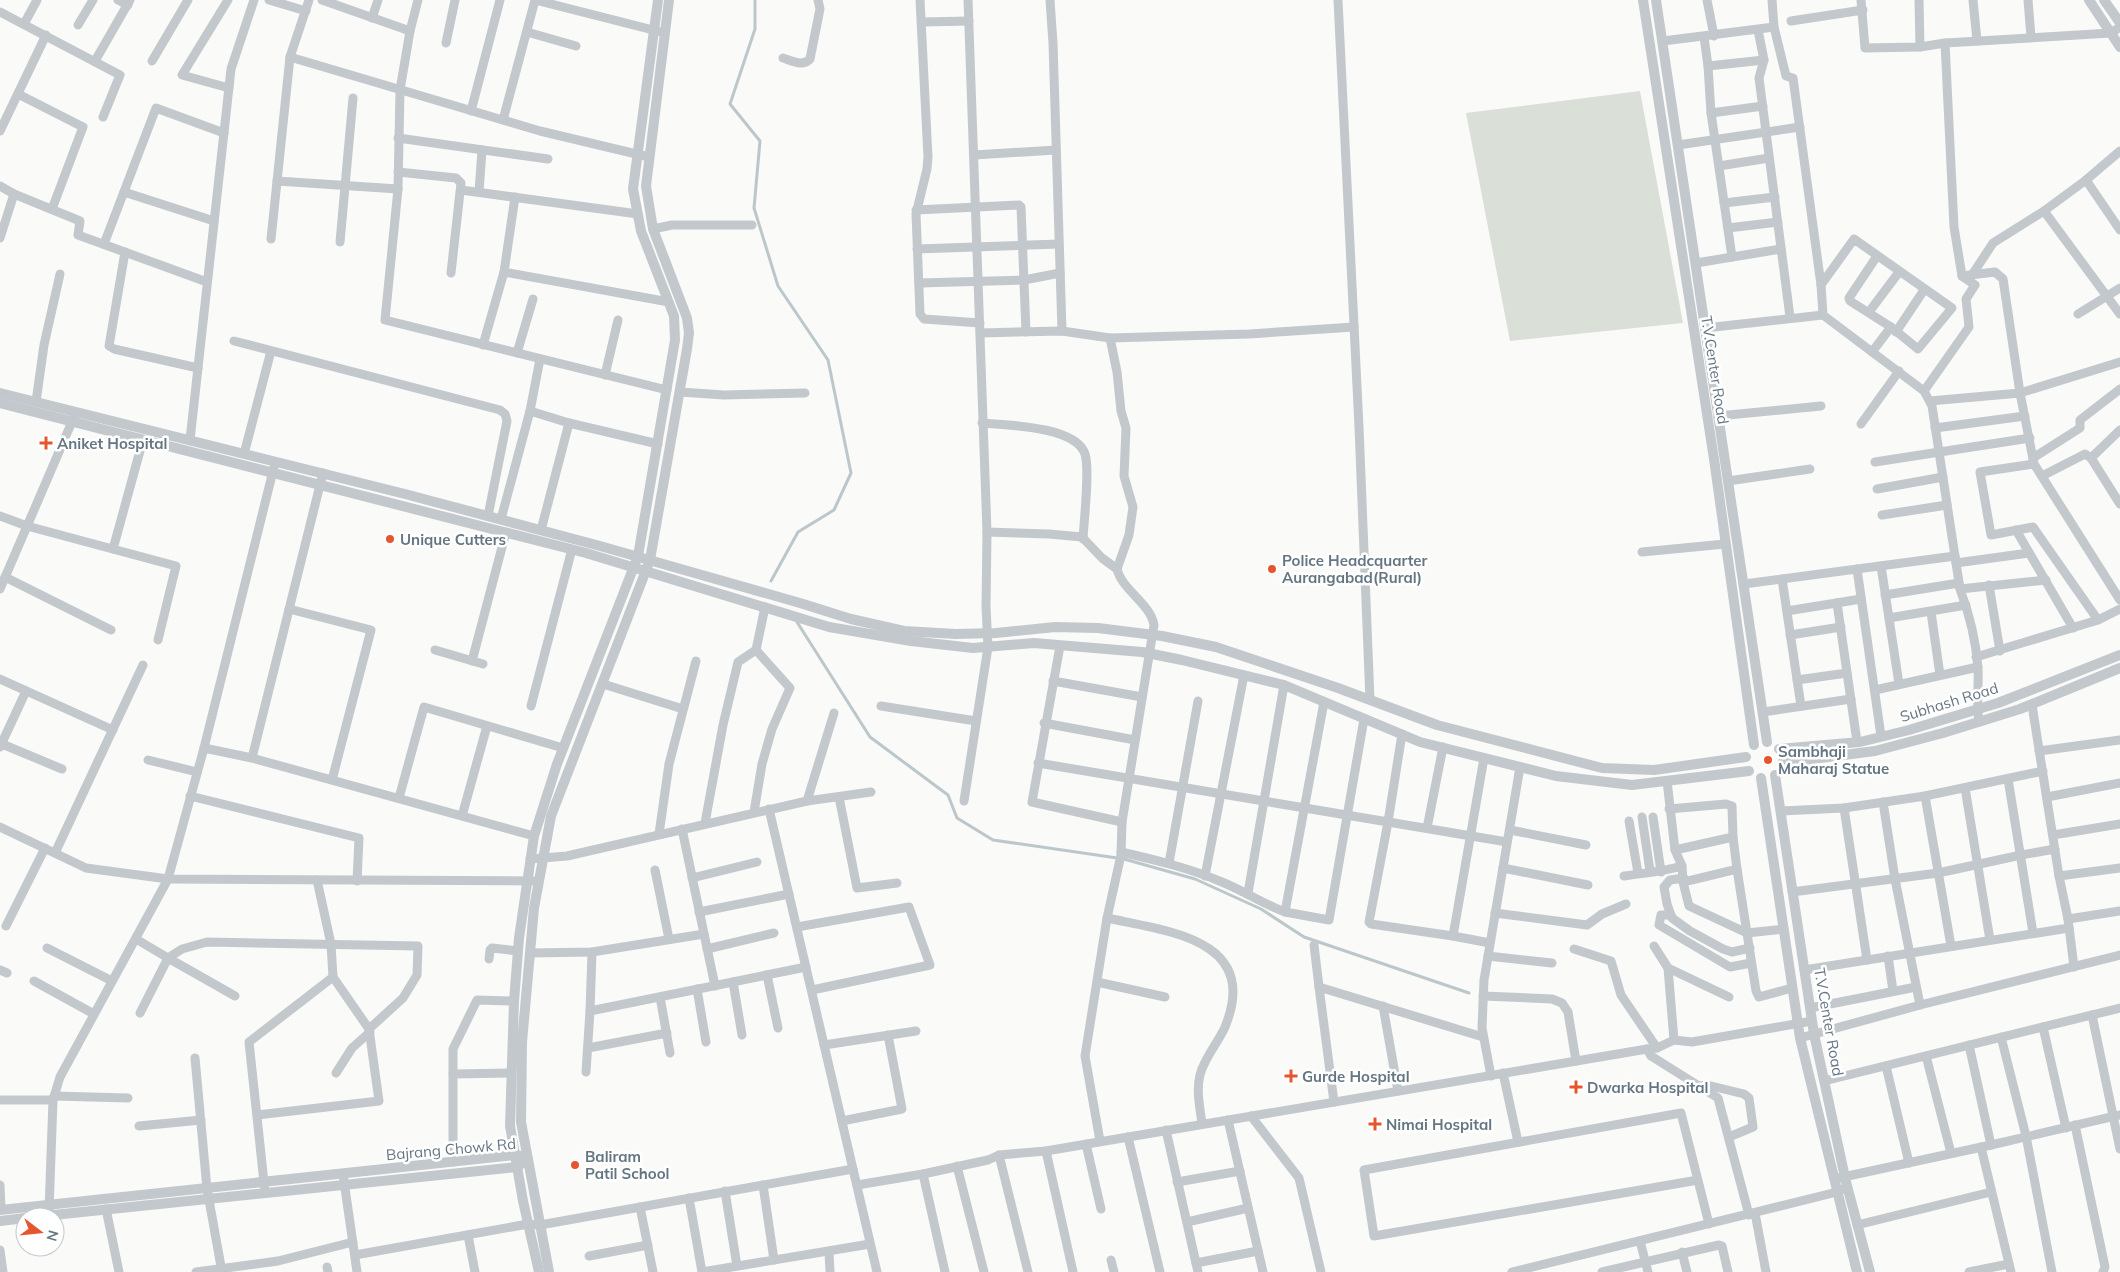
<svg xmlns="http://www.w3.org/2000/svg" width="2120" height="1272" font-family="Mulish,sans-serif">
  <style>
    .green { fill: #dadfd7 }
    .lines { fill: none; stroke-linecap: round; stroke-linejoin: round }
    .stream { stroke: #bbc7cb; stroke-width: 3 }
    .minor { stroke: #c3c8cc; stroke-width: 9 }
    .tertiary { stroke: #c3c8cc; stroke-width: 10 }
    .poi-dot { fill: #e4572e; stroke: #fff; stroke-width: 2 }
    .labels { text-anchor: middle; dominant-baseline: central; stroke-width: 5; stroke-linejoin: round; paint-order: stroke }
    .street-label { font-size: 15px; fill: #657683; stroke: #fff }
    .poi-label { font-size: 15px; font-weight: bold; fill: #657683; stroke: #fff; text-anchor: start }
  </style>
  <rect width="100%" height="100%" fill="#fafaf8"/>
  <polygon class="green" points="1640,91 1683,323 1510,341 1466,113"/>
  <g class="lines">
    <g class="stream">
      <polyline points="755,0 755,29 730,104 760,141 754,208 778,286 828,360 851,473 834,510 798,532 771,581"/>
      <polyline points="797,622 870,737 948,795 957,818 993,840 1124,859 1195,879 1261,909 1304,937 1469,993"/>
    </g>
    <g class="minor">
      <polyline points="118,0 128,5"/>
      <polyline points="228,0 182,75 229,88"/>
      <polyline points="269,0 306,11"/>
      <polyline points="322,0 410,31"/>
      <polyline points="418,0 410,31 400,90 398,189 385,320 667,390"/>
      <polyline points="920,0 928,157 927,169 916,214 920,314 924,319 980,323"/>
      <polyline points="1050,0 1053,43 1062,331"/>
      <polyline points="1338,0 1359,427 1370,700"/>
      <polyline points="1707,0 1714,36"/>
      <polyline points="1772,0 1774,27 1786,76 1793,78 1821,285 1823,315"/>
      <polyline points="1861,0 1865,48 1920,47 1945,43 2111,33 2120,27"/>
      <polyline points="1919,0 1920,47"/>
      <polyline points="1973,0 1977,41"/>
      <polyline points="2028,0 2031,37"/>
      <polyline points="0,12 120,75 103,117"/>
      <polyline points="372,18 378,0"/>
      <polyline points="1791,21 1863,10"/>
      <polyline points="922,22 969,21"/>
      <polyline points="24,24 37,0"/>
      <polyline points="78,25 93,0"/>
      <polyline points="1758,30 1764,60 1759,78 1790,317"/>
      <polyline points="527,32 576,46"/>
      <polyline points="1704,37 1708,66 1711,113 1732,257"/>
      <polyline points="1663,41 1774,27"/>
      <polyline points="446,43 455,0"/>
      <polyline points="1945,43 1954,227 1962,276 1995,272 2003,279 2020,393 2034,464 2120,600"/>
      <polyline points="290,57 540,131 649,157"/>
      <path d="M783 58C792 61 803 67 810 59L820 9 818 0"/>
      <polyline points="95,61 130,0"/>
      <polyline points="152,61 188,0"/>
      <polyline points="1708,66 1764,60"/>
      <polyline points="18,94 83,127 52,209"/>
      <polyline points="471,111 500,0"/>
      <polyline points="1711,113 1763,106"/>
      <polyline points="503,120 535,0 665,33"/>
      <polyline points="0,131 46,35"/>
      <polyline points="398,138 548,159"/>
      <polyline points="1678,145 1800,127"/>
      <polyline points="974,155 1056,150"/>
      <polyline points="1719,166 1769,158"/>
      <polyline points="398,172 456,178 461,183 451,273"/>
      <polyline points="2086,180 2120,230"/>
      <polyline points="277,181 398,189"/>
      <polyline points="0,186 14,194 80,221 78,235 207,282"/>
      <polyline points="461,190 638,214"/>
      <polyline points="124,192 214,221"/>
      <polyline points="479,192 482,150"/>
      <polyline points="515,197 504,272 669,302"/>
      <polyline points="1724,203 1775,197"/>
      <polyline points="916,210 1019,205 1021,207 1026,332"/>
      <polyline points="2044,211 2120,314"/>
      <polyline points="1728,228 1778,222"/>
      <polyline points="653,229 672,225 752,225"/>
      <polyline points="0,238 14,194"/>
      <polyline points="271,239 290,57 309,0"/>
      <polyline points="340,242 353,98"/>
      <polyline points="104,244 156,108 224,133"/>
      <polyline points="917,249 1059,244"/>
      <polyline points="125,252 109,346 114,349 198,368"/>
      <polyline points="1696,263 1781,249"/>
      <polyline points="1972,275 1993,243 2044,211 2086,180 2120,151"/>
      <polyline points="919,283 1024,280 1060,273"/>
      <polyline points="1821,285 1854,239 1952,308 1918,349 1891,327 1850,301 1849,298 1877,256"/>
      <polyline points="1869,312 1899,272"/>
      <polyline points="2078,314 2120,288"/>
      <path d="M1705 328 1823 315 1924 391 1932 406 1960 589C1969 613 1976 642 1978 668 1979 686 1976 704 1979 722"/>
      <polyline points="1896,332 1924,290"/>
      <polyline points="980,333 1062,331 1110,338 1249,334 1354,327"/>
      <polyline points="234,341 500,410 505,414 507,421 488,516"/>
      <polyline points="483,345 504,272"/>
      <polyline points="1872,352 1891,327"/>
      <polyline points="517,353 533,299"/>
      <polyline points="540,359 530,411 569,423"/>
      <polyline points="605,375 618,320"/>
      <polyline points="1924,391 1969,327 1966,299 1975,285 1962,276"/>
      <polyline points="680,392 724,395 805,393"/>
      <polyline points="1930,401 2020,393 2120,362"/>
      <polyline points="36,402 44,345 60,274"/>
      <polyline points="1718,416 1821,406"/>
      <path d="M982 423C1006 425 1076 426 1085 454 1090 469 1084 520 1083 539"/>
      <polyline points="1861,424 1899,371"/>
      <polyline points="1935,428 2025,416"/>
      <polyline points="190,440 231,69 254,0"/>
      <polyline points="244,454 271,351"/>
      <polyline points="2033,458 2080,428 2080,420 2120,389"/>
      <polyline points="2091,458 2120,430"/>
      <polyline points="1875,462 2030,438"/>
      <polyline points="2034,464 1980,472 1991,535 2033,527 2098,620"/>
      <polyline points="2042,476 2085,454 2091,458 2120,504"/>
      <polyline points="1728,481 1810,469"/>
      <polyline points="1877,489 1943,477"/>
      <polyline points="1882,515 1947,505"/>
      <polyline points="0,516 27,526 176,566 158,640"/>
      <polyline points="501,519 530,411"/>
      <polyline points="541,530 569,423 658,444"/>
      <polyline points="2016,530 2073,628"/>
      <polyline points="987,532 1049,534 1082,537 1102,558 1117,569"/>
      <polyline points="113,549 143,440"/>
      <polyline points="1642,552 1725,544"/>
      <polyline points="1956,563 2029,553"/>
      <polyline points="1881,566 1899,684"/>
      <polyline points="1857,569 1881,736"/>
      <polyline points="5,577 111,630"/>
      <polyline points="1782,579 1801,706"/>
      <polyline points="1744,584 1955,556"/>
      <polyline points="1989,585 2000,651"/>
      <polyline points="0,589 74,417"/>
      <polyline points="1960,589 2046,580"/>
      <polyline points="1885,595 1959,583"/>
      <polyline points="1837,603 1857,742"/>
      <polyline points="289,609 371,630 332,780"/>
      <polyline points="1787,611 1861,599"/>
      <polyline points="1931,612 1940,675"/>
      <polyline points="1889,618 1966,605"/>
      <polyline points="1790,635 1841,627"/>
      <polyline points="1060,646 1032,802 1122,822"/>
      <polyline points="435,650 483,664"/>
      <polyline points="756,650 765,607"/>
      <polyline points="1976,657 2098,620 2120,609"/>
      <polyline points="472,661 506,532"/>
      <polyline points="0,679 113,730"/>
      <polyline points="1797,680 1847,673"/>
      <polyline points="1053,681 1142,697"/>
      <polyline points="603,684 683,709"/>
      <polyline points="1875,690 1978,667"/>
      <polyline points="1324,702 1285,912 1329,920 1364,719"/>
      <polyline points="2032,705 2059,876 2068,919 2074,967"/>
      <polyline points="531,706 572,549"/>
      <polyline points="881,706 976,721"/>
      <polyline points="1763,712 1851,699"/>
      <polyline points="1044,723 1135,740"/>
      <polyline points="1402,734 1388,822 1369,922 1371,924 1453,936"/>
      <polyline points="2,744 62,769"/>
      <polyline points="0,747 26,691"/>
      <polyline points="204,748 252,758 534,836"/>
      <polyline points="2039,751 2120,740"/>
      <polyline points="252,758 323,473"/>
      <polyline points="1484,758 1453,936 1490,943"/>
      <polyline points="148,760 197,772"/>
      <polyline points="1038,763 1507,842"/>
      <polyline points="2008,779 2033,933"/>
      <polyline points="1667,781 1675,850 1682,866 1683,882 1689,906 1747,933 1784,929"/>
      <polyline points="1965,788 1990,940"/>
      <polyline points="190,796 359,838 357,881"/>
      <polyline points="1925,796 1951,946"/>
      <polyline points="839,797 857,888 897,883"/>
      <polyline points="2047,797 2120,783"/>
      <polyline points="399,798 424,707 563,748"/>
      <polyline points="807,801 834,713"/>
      <polyline points="964,801 988,647 986,607 987,532 968,0"/>
      <polyline points="1883,802 1895,879 1920,1005"/>
      <polyline points="1844,808 1867,960"/>
      <polyline points="769,809 877,1272"/>
      <polyline points="1669,809 1726,804 1732,806 1733,837 1737,869 1756,991 1759,997 1792,988"/>
      <polyline points="1781,811 1844,808 1925,796 2043,771"/>
      <polyline points="462,816 487,726"/>
      <polyline points="1642,817 1650,871"/>
      <polyline points="1653,817 1661,872"/>
      <polyline points="1629,821 1638,873"/>
      <polyline points="705,823 723,725 738,662 756,650 790,688 772,729 762,764 754,812"/>
      <polyline points="0,827 86,868 168,879 534,881"/>
      <polyline points="1427,828 1443,747"/>
      <polyline points="682,829 715,986"/>
      <polyline points="1510,830 1586,845"/>
      <polyline points="659,834 669,764 696,661"/>
      <polyline points="2053,835 2120,824"/>
      <polyline points="1675,850 1733,837"/>
      <path d="M1121 852C1156 860 1189 868 1222 882 1244 891 1263 904 1285 912"/>
      <polyline points="55,853 143,665"/>
      <polyline points="530,859 567,856 807,801 871,792"/>
      <polyline points="1169,863 1198,701"/>
      <polyline points="1503,868 1588,885"/>
      <polyline points="655,870 669,939"/>
      <polyline points="1205,876 1244,675"/>
      <path d="M1624 876C1644 873 1662 872 1682 866"/>
      <polyline points="2059,876 2120,868"/>
      <polyline points="692,878 757,862"/>
      <polyline points="1684,878 1670,880 1664,887 1667,904 1672,918 1690,931 1723,949 1732,952 1750,948"/>
      <polyline points="1683,882 1737,869"/>
      <polyline points="1792,892 1938,873 2021,855 2055,849"/>
      <polyline points="1248,893 1284,685"/>
      <polyline points="699,912 789,894"/>
      <polyline points="1495,913 1587,925 1602,914 1626,904"/>
      <polyline points="1671,915 1661,915 1659,925 1730,967 1751,963"/>
      <path d="M1107 918C1167 931 1261 939 1225 1027 1218 1043 1204 1058 1200 1075 1196 1090 1200 1108 1202 1124"/>
      <polyline points="2068,919 2120,911"/>
      <polyline points="6,926 45,848"/>
      <polyline points="797,927 909,907 930,965 812,990"/>
      <polyline points="136,939 168,958 182,949 207,942 418,946 417,975 403,998 369,1029"/>
      <polyline points="1314,945 1319,987"/>
      <polyline points="1654,946 1668,968 1729,997"/>
      <polyline points="47,948 112,981"/>
      <polyline points="707,949 774,933"/>
      <polyline points="1574,949 1611,961 1621,995 1657,1048"/>
      <polyline points="592,952 590,1011 806,967"/>
      <polyline points="530,953 592,952 704,934"/>
      <polyline points="1488,956 1552,963"/>
      <polyline points="1888,956 1893,991"/>
      <polyline points="489,959 490,950 492,948 518,951"/>
      <polyline points="1668,968 1674,1040"/>
      <polyline points="0,970 7,973"/>
      <polyline points="1804,970 2069,928"/>
      <polyline points="767,975 778,1028"/>
      <polyline points="34,981 94,1014"/>
      <polyline points="733,982 742,1035"/>
      <polyline points="1097,982 1165,997"/>
      <polyline points="697,989 706,1042"/>
      <polyline points="1483,996 1552,999 1562,1003 1568,1012 1576,1061"/>
      <polyline points="660,997 670,1053"/>
      <polyline points="1383,1006 1398,1091"/>
      <polyline points="1810,1008 1916,987"/>
      <polyline points="140,1013 168,958 235,996"/>
      <polyline points="2092,1015 2120,1149"/>
      <polyline points="2043,1027 2066,1128"/>
      <polyline points="2001,1037 2026,1136 2052,1272"/>
      <polyline points="1800,1038 1920,1005 2120,955"/>
      <polyline points="824,1045 916,1031"/>
      <polyline points="1969,1045 1991,1145"/>
      <polyline points="588,1048 667,1033"/>
      <polyline points="1647,1049 1651,1056 1718,1098 1749,1215"/>
      <polyline points="1926,1056 1951,1153"/>
      <polyline points="195,1058 207,1189 222,1272"/>
      <polyline points="1886,1066 1909,1163"/>
      <polyline points="586,1072 590,1011"/>
      <polyline points="336,1073 352,1048 370,1032"/>
      <polyline points="1503,1073 1518,1142"/>
      <polyline points="453,1074 511,1073"/>
      <polyline points="1491,1076 1482,1028 1484,980 1520,767"/>
      <polyline points="1824,1081 2120,1008"/>
      <polyline points="1699,1086 1707,1085 1744,1094 1749,1098 1753,1127 1729,1137"/>
      <polyline points="54,1096 128,1098"/>
      <polyline points="0,1100 53,1100"/>
      <polyline points="1334,1102 1319,987 1483,1037"/>
      <polyline points="257,1115 379,1101 369,1029 333,977 331,944 317,880"/>
      <polyline points="1251,1116 1299,1178 1321,1272"/>
      <polyline points="1228,1120 1263,1272"/>
      <polyline points="842,1121 902,1109 888,1035"/>
      <polyline points="2075,1125 2105,1267 2103,1272"/>
      <polyline points="139,1126 201,1120"/>
      <polyline points="1166,1130 1198,1272"/>
      <polyline points="1128,1137 1160,1272"/>
      <path d="M1100 1141 1085 1056 1107 918 1121 855 1122 822 1154 625C1150 603 1122 590 1117 569L1129 535 1133 507 1124 476 1126 428 1121 411 1117 372 1110 338"/>
      <polyline points="1086,1144 1101,1209"/>
      <polyline points="1981,1147 2011,1272"/>
      <polyline points="1046,1151 1073,1272"/>
      <polyline points="999,1155 1028,1272"/>
      <polyline points="453,1162 453,1049 477,1000 514,1001"/>
      <polyline points="957,1166 984,1272"/>
      <polyline points="343,1174 357,1272"/>
      <polyline points="923,1174 945,1272"/>
      <polyline points="1834,1179 1991,1145 2120,1115"/>
      <polyline points="1698,1180 1374,1236 1364,1170 1681,1113 1709,1224"/>
      <polyline points="1177,1182 1240,1171"/>
      <polyline points="0,1185 1,1209"/>
      <polyline points="763,1185 774,1260"/>
      <polyline points="857,1185 923,1174 988,1160 999,1155 1046,1151 1647,1049 1657,1048 1674,1040 1692,1042 1812,1021"/>
      <polyline points="725,1191 737,1266"/>
      <polyline points="265,1192 249,1042 333,977"/>
      <polyline points="689,1198 702,1272"/>
      <polyline points="640,1207 653,1272"/>
      <polyline points="106,1209 119,1272"/>
      <polyline points="49,1211 53,1100 60,1077 168,879 204,748 274,467"/>
      <polyline points="1755,1213 1766,1272"/>
      <polyline points="1187,1222 1248,1208"/>
      <polyline points="1857,1225 1991,1192"/>
      <polyline points="468,1235 475,1272"/>
      <polyline points="1640,1241 1648,1272"/>
      <polyline points="0,1250 3,1272"/>
      <polyline points="829,1252 830,1272"/>
      <polyline points="1682,1252 1687,1272"/>
      <polyline points="355,1255 528,1224 540,1225 853,1169"/>
      <polyline points="589,1256 648,1245"/>
      <polyline points="1111,1260 1114,1272"/>
      <polyline points="1196,1263 1258,1251"/>
      <polyline points="327,1267 328,1272"/>
      <polyline points="196,1272 278,1261 353,1242"/>
      <polyline points="702,1272 870,1244"/>
      <polyline points="1512,1272 1837,1192 1847,1187"/>
      <polyline points="1602,1272 1719,1245 1722,1246 1728,1272"/>
      <polyline points="1969,1272 2009,1264"/>
    </g>
    <g class="tertiary">
      <polyline points="1643,0 1714,459 1754,745"/>
      <polyline points="1656,0 1767,742"/>
      <polyline points="2089,0 2120,47"/>
      <polyline points="2104,0 2120,23"/>
      <polyline points="0,393 405,494 600,546 800,603 851,619 904,631 956,634 996,633 1055,627 1098,628 1162,636 1216,647 1338,688 1437,725 1602,768 1654,770 1746,757"/>
      <polyline points="0,403 586,553 829,627 911,641 973,648 1034,643 1142,652 1182,660 1284,685 1420,742 1556,776 1632,785 1749,771"/>
      <polyline points="1779,749 1860,742 1909,730 1998,703 2120,655"/>
      <polyline points="1782,763 1875,751 1943,733 2020,709 2120,668"/>
      <polyline points="1775,775 1814,1034 1846,1182 1870,1272"/>
      <polyline points="1761,778 1800,1038 1857,1272"/>
      <polyline points="0,1210 515,1155 521,1156"/>
      <polyline points="34,1217 517,1167 521,1164"/>
      <polyline points="0,1221 25,1218"/>
      <polyline points="539,1272 523,1201 510,1126 514,1001 519,938 534,836 557,764 638,556 675,340 674,316 641,231 633,189 658,0"/>
      <polyline points="549,1272 521,1122 522,1042 534,908 551,816 650,560 687,349 689,333 687,318 653,229 646,186 669,0"/>
    </g>
  </g>
  <g class="poi-dot">
    <path d="M43.5 435.5h5v5h5v5h-5v5h-5v-5h-5v-5h5z"/>
    <circle cx="390" cy="539" r="5"/>
    <circle cx="1272" cy="569" r="5"/>
    <circle cx="1768" cy="760" r="5"/>
    <path d="M1288.5 1068.5h5v5h5v5h-5v5h-5v-5h-5v-5h5z"/>
    <path d="M1573.5 1079.5h5v5h5v5h-5v5h-5v-5h-5v-5h5z"/>
    <path d="M1372.5 1116.5h5v5h5v5h-5v5h-5v-5h-5v-5h5z"/>
    <circle cx="575" cy="1165" r="5"/>
  </g>
  <g class="labels">
    <g class="street-label">
      <text transform="translate(1715 370) rotate(81)">T.V.Center Road</text>
      <text transform="translate(1949 702) rotate(-17)">Subhash Road</text>
      <text transform="translate(1829 1022) rotate(80)">T.V.Center Road</text>
      <text transform="translate(451 1149) rotate(-5)">Bajrang Chowk Rd</text>
    </g>
    <g class="poi-label">
      <text x="57" y="443">Aniket Hospital</text>
      <text x="400" y="539">Unique Cutters</text>
      <text x="1282" y="560">Police Headcquarter<tspan x="1282" dy="17">Aurangabad(Rural)</tspan></text>
      <text x="1778" y="751">Sambhaji<tspan x="1778" dy="17">Maharaj Statue</tspan></text>
      <text x="1302" y="1076">Gurde Hospital</text>
      <text x="1587" y="1087">Dwarka Hospital</text>
      <text x="1386" y="1124">Nimai Hospital</text>
      <text x="585" y="1156">Baliram<tspan x="585" dy="17">Patil School</tspan></text>
    </g>
  </g>
  <g transform="translate(40 1232) rotate(106)"><circle r="24" fill="#ffffff" stroke="#c1c8cd"/>
  <path d="M0-4L9 19L0 12L-9 19Z" fill="#e4572e"/>
  <text y="-8" font-size="14" font-weight="bold" text-anchor="middle" fill="#657683">N</text>
  </g>
</svg>
